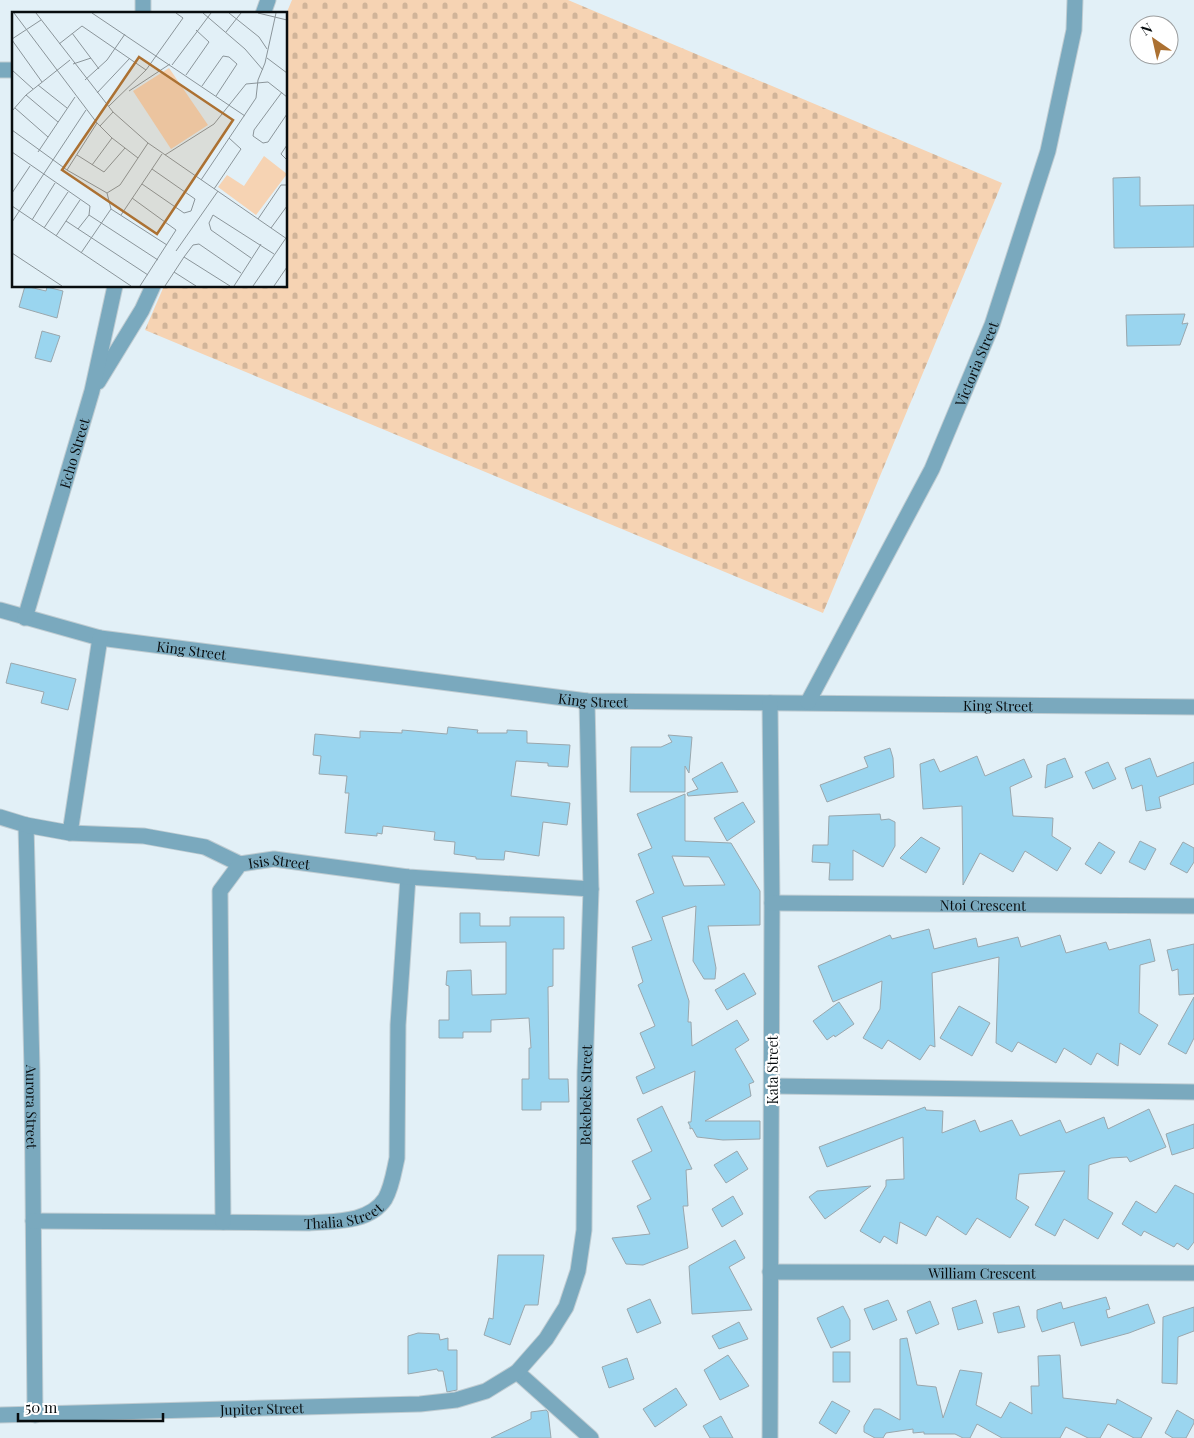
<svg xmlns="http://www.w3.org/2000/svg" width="1194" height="1438" font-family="'Playfair Display',serif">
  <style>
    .cemetery { fill: url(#cemetery-stones) }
    .building { fill: #9ad5ef; stroke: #9aa7ad; fill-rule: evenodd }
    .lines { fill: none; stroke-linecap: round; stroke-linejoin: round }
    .minor-casing { stroke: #bfccd2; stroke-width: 17 }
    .minor { stroke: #7aa9be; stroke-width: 15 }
    .labels { text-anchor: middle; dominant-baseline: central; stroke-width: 4.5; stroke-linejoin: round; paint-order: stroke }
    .street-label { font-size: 14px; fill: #080d0f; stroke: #fff }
    .inset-road { fill: none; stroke: #8b959a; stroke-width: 1 }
    .view { fill: #ac7132; fill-opacity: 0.15; stroke: #ac7132; stroke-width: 2.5 }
    .inset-edge { fill: none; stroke: #080d0f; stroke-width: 2.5 }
  </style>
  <defs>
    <pattern id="cemetery-stones" width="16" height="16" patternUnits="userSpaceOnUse" patternTransform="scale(1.25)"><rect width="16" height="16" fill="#f6d3b3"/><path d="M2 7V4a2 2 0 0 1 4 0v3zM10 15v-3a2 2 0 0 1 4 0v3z" fill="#d1b499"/></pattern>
  </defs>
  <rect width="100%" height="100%" fill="#e2f0f7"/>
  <polygon class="cemetery" points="292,0 568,0 1002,183 823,613 145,330 164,286 286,286 286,14"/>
  <g class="building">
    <polygon points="1140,177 1140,206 1194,205 1194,247 1114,248 1113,178"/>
    <polygon points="25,286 46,291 47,287 63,291 57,318 19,307"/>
    <polygon points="1185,314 1182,324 1188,323 1180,345 1127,346 1126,315"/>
    <polygon points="42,331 60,336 51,362 35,358"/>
    <polygon points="11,663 76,679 68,710 41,703 44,692 6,683"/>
    <polygon points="448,727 478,730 477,733 507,733 507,730 527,731 527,743 570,745 568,767 548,766 548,763 516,761 511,796 570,803 567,825 543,822 539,856 505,851 504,860 476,859 476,857 454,854 455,842 434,840 435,832 383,826 382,834 377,833 377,836 345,833 349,793 345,793 347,776 319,774 321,756 313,755 315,734 360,738 360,731 402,733 402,730 447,734"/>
    <polygon points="668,735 692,737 689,773 685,766 685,792 630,792 631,747 661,747 672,742"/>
    <polygon points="890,748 893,758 894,777 827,802 820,785 868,767 864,757"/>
    <polygon points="977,756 985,776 1024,759 1032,777 1010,787 1013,816 1053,818 1052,836 1071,848 1057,871 1025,851 1013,872 980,853 963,885 962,806 923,809 920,764 934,759 940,772"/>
    <polygon points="1065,758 1073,777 1045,788 1047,765"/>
    <polygon points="1150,758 1157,777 1194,762 1194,784 1159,797 1161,808 1146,811 1142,785 1132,789 1125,768"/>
    <polygon points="722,762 738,792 688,796 687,793 698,789 692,779"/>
    <polygon points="1108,762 1116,779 1093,789 1085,772"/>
    <path d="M685 794V841L731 843 760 891V925L708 926 716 968 715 979H704L693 961 696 906 662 917 689 1001 688 1022H691L692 1046 737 1020 749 1040 735 1049 754 1082 749 1084 751 1096 705 1121H760V1139L723 1140 697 1137 692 1128 690 1129V1126L688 1122H691L695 1071 643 1094 636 1077 655 1068 640 1033 655 1026 638 985 643 982 632 947 652 940 636 901 654 893 638 854 652 848 637 814ZM672 856 709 857 725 885 684 886Z"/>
    <polygon points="743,802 755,822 727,841 714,818"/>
    <polygon points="880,814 881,820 889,819 895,822 895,846 883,867 853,850 853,880 829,880 830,863 812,862 813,845 828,845 829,816"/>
    <polygon points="921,837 940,848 926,873 900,858"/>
    <polygon points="1140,841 1156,849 1145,870 1129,862"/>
    <polygon points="1099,842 1115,852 1101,874 1085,864"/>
    <polygon points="1183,842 1194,848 1194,862 1187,873 1170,864"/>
    <polygon points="460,913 480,913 480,926 510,926 510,917 564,917 564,949 553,949 553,986 548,987 549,1079 568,1079 569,1102 541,1102 541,1110 522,1110 522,1079 529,1079 529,1048 531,1048 529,1018 491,1020 491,1032 463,1032 463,1038 439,1038 439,1020 449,1020 449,986 446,985 447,971 471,970 472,995 506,994 506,942 460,943"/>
    <polygon points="929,929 934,949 976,938 978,947 1018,937 1021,947 1060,935 1066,953 1106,942 1109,950 1150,939 1155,961 1140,965 1139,1013 1158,1025 1140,1055 1120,1043 1118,1066 1097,1053 1091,1065 1064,1048 1056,1063 1018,1042 1012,1052 996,1043 999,957 932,973 935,1047 930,1045 920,1060 888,1040 882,1049 863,1038 880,1009 882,981 833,1002 818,966 890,935 892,939"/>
    <polygon points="1194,944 1194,994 1179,995 1178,969 1172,971 1167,950"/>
    <polygon points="744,973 756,994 727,1010 715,990"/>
    <polygon points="1194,997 1194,1038 1186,1054 1168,1044"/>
    <polygon points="839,1002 854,1024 835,1037 834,1035 827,1040 813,1021"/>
    <polygon points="959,1006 990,1023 972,1056 940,1038"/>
    <polygon points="662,1106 692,1169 686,1170 688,1206 683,1206 688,1248 643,1265 626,1264 612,1238 650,1234 637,1206 651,1199 632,1161 652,1151 637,1119"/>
    <polygon points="925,1107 926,1110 943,1111 942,1133 975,1120 980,1132 1012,1120 1020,1136 1060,1120 1066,1133 1104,1117 1108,1129 1149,1109 1166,1147 1130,1162 1127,1157 1111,1158 1089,1165 1088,1199 1113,1213 1098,1239 1064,1219 1055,1236 1035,1225 1065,1171 1019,1174 1016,1199 1029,1207 1010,1238 977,1218 966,1235 937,1216 926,1236 900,1222 897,1244 884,1236 880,1243 860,1231 886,1186 886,1180 904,1179 903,1137 827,1167 819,1147"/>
    <polygon points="1194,1124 1194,1148 1172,1155 1166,1134"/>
    <polygon points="737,1151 748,1169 726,1183 714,1165"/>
    <polygon points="1175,1185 1194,1194 1194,1242 1188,1250 1177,1243 1174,1247 1144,1231 1141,1236 1122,1224 1136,1201 1156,1213"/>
    <polygon points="871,1186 825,1219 809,1197 817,1191"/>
    <polygon points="733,1196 743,1214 722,1227 712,1209"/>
    <polygon points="735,1240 745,1258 729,1267 752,1310 692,1314 689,1266"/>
    <polygon points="498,1255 544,1255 538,1305 525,1305 510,1345 484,1335 489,1318 493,1319"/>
    <polygon points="1106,1297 1110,1309 1106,1310 1108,1318 1148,1304 1155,1323 1129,1333 1081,1346 1074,1322 1042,1332 1037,1318 1037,1310 1061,1302 1063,1309"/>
    <polygon points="650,1299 661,1323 637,1333 627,1309"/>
    <polygon points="888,1300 897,1320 873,1330 864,1309"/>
    <polygon points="976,1300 983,1323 958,1330 952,1308"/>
    <polygon points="930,1301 939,1324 916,1334 907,1311"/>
    <polygon points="843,1306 850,1320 850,1340 831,1348 817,1318"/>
    <polygon points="1019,1306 1025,1327 998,1333 993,1313"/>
    <polygon points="1194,1307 1194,1331 1178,1337 1177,1384 1162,1383 1163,1317"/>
    <polygon points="739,1322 748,1339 719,1349 712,1336"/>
    <polygon points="418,1333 439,1334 440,1340 448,1338 448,1350 457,1350 457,1390 447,1392 443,1371 438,1371 437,1369 408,1374 408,1336"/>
    <polygon points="907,1338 917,1385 936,1387 943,1418 960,1370 982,1373 976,1405 1001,1418 1010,1402 1032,1414 1031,1386 1039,1386 1038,1356 1060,1355 1063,1398 1116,1404 1117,1399 1152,1418 1141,1438 1134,1438 1108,1424 1100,1438 1088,1438 1066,1427 1060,1438 1002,1438 977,1424 970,1438 963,1438 955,1434 924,1434 924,1432 913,1433 913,1429 886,1433 883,1438 875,1438 864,1432 864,1426 874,1409 880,1409 900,1420 900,1339"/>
    <rect x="833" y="1352" width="17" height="30"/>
    <polygon points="728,1355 749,1386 720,1400 704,1370"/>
    <polygon points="627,1358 634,1379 609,1388 602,1367"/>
    <polygon points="676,1388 687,1405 655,1427 643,1409"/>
    <polygon points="832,1401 850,1411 836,1434 819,1423"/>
    <polygon points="546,1410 548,1412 551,1438 491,1438 531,1419 531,1412"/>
    <polygon points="1177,1410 1194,1420 1194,1423 1186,1438 1173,1438 1165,1433"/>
    <polygon points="721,1416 733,1438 710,1438 703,1426"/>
  </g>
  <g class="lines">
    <defs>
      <g id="minor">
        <polyline points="143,14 143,0"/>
        <polyline points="263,14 268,0"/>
        <polyline points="0,70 14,70"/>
        <polyline points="98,382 142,310 153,286"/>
        <path id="s1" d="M0 610 100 638 587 701 1194 707"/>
        <path id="s2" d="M25 618 92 391 115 286"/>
        <path id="s3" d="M808 702 932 469 992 325 1048 151 1074 30 1075 0"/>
        <polyline points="770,703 772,903 770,1438"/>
        <path id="s4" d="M0 817 26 825 32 1069 35 1415"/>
        <polyline points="26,825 70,833 144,836 205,847 240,864"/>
        <polyline points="70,833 100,638"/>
        <path id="s5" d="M772 903 1194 906"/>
        <polyline points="772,1086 1194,1092"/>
        <path id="s6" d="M33 1221 309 1223C335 1221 369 1223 385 1199 392 1187 394 1171 397 1158L398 1025 408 877"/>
        <path id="s7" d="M223 1222 220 891 240 864 274 859 408 877 591 889"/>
        <path id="s8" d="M770 1272 1194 1273"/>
        <polyline points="517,1372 591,1438"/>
        <path id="s9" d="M0 1415 420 1404 456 1400 486 1391 517 1372 546 1339 566 1307 578 1271 584 1230 585 1072 591 889 587 701"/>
      </g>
    </defs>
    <use href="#minor" class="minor-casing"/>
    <use href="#minor" class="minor"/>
  </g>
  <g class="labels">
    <g class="street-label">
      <text stroke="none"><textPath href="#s3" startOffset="378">Victoria Street</textPath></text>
      <text stroke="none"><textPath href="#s2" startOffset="172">Echo Street</textPath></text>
      <text stroke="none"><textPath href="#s1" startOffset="196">King Street</textPath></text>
      <text stroke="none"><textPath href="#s1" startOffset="601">King Street</textPath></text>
      <text stroke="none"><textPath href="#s1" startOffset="1006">King Street</textPath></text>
      <text stroke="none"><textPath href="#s7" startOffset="404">Isis Street</textPath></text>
      <text stroke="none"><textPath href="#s5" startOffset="211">Ntoi Crescent</textPath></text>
      <text transform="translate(772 1070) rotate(-90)">Kata Street</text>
      <text stroke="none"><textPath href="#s9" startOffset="820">Bekebeke Street</textPath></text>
      <text stroke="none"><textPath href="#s4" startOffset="309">Aurora Street</textPath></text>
      <text stroke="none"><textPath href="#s6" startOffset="311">Thalia Street</textPath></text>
      <text stroke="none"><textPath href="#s8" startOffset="212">William Crescent</textPath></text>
      <text stroke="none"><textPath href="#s9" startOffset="262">Jupiter Street</textPath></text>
    </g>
  </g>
  <g transform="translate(12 12)">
    <rect width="275" height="275" fill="#e2f0f7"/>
    <path d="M252 144 275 162 244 203 206 175 215 163 232 174Z" fill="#f6d3b3"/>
    <path d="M157 56 196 113 159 137 121 79Z" fill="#f6d3b3"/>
    <path class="inset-road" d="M2 1 85 111 55 158M24 1 101 100 136 131 275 227M80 1 233 104M191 1 233 37 251 58M217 1 247 25 255 37M246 1 275 8M214 20 229 1M60 21 87 57M0 27 29 8M0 28 30 70M47 32 70 14 134 58 97 94M255 46 275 61M61 52 79 46M160 53 199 1M0 58 21 77M134 58 171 6 164 1M174 63 197 30 184 18M73 68 95 48 113 22M26 73 55 96M190 74 211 44 217 45 225 52 204 84M117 79 158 52M270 80 242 118 241 124 251 131 256 130 275 102M85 81 118 46M14 83 46 110M3 96 36 125M0 99 14 83 58 48M85 111 100 126M88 114 101 100M0 118 55 158 95 181M275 133 269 142 275 148M0 140 78 194 77 203 146 248M26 140 63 85M65 143 92 160 113 136M153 143 202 112 234 72 256 70 275 85M80 153 100 126 126 146M189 168 244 86 246 68 253 51 264 1M130 172 172 201 179 199 183 187 140 157M202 177 229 137 217 126M0 181 18 154M95 181 99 197 155 233M95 181 108 173 136 131M120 186 164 218 128 274M0 194 119 274M109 203 150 142M246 207 269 173H275M20 208 43 171M54 209 136 263M0 210 74 98M32 216 56 180M259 216 275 194M66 217 77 203M44 224 68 188M164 239 206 179M0 241 50 274M69 241 99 197M239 246 199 218 197 211 201 203 262 242M162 260 184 274M153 274 172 245M218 274 172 245 181 233 187 232 229 261M222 274 249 232M241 274 274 226M262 274 275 255"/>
    <path class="view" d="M127 45 221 108 145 222 50 158Z"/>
    <rect width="275" height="275" class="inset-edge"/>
  </g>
  <g transform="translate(1154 40) rotate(326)"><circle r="24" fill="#ffffff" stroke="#9c9e9f"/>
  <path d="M0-4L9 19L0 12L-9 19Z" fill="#ac7132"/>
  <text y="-8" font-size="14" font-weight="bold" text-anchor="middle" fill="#080d0f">N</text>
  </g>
  <path d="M18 1413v8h145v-8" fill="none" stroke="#080d0f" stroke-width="2.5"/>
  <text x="25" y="1413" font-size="15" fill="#080d0f" stroke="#ffffff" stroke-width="4" paint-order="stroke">50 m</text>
</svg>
